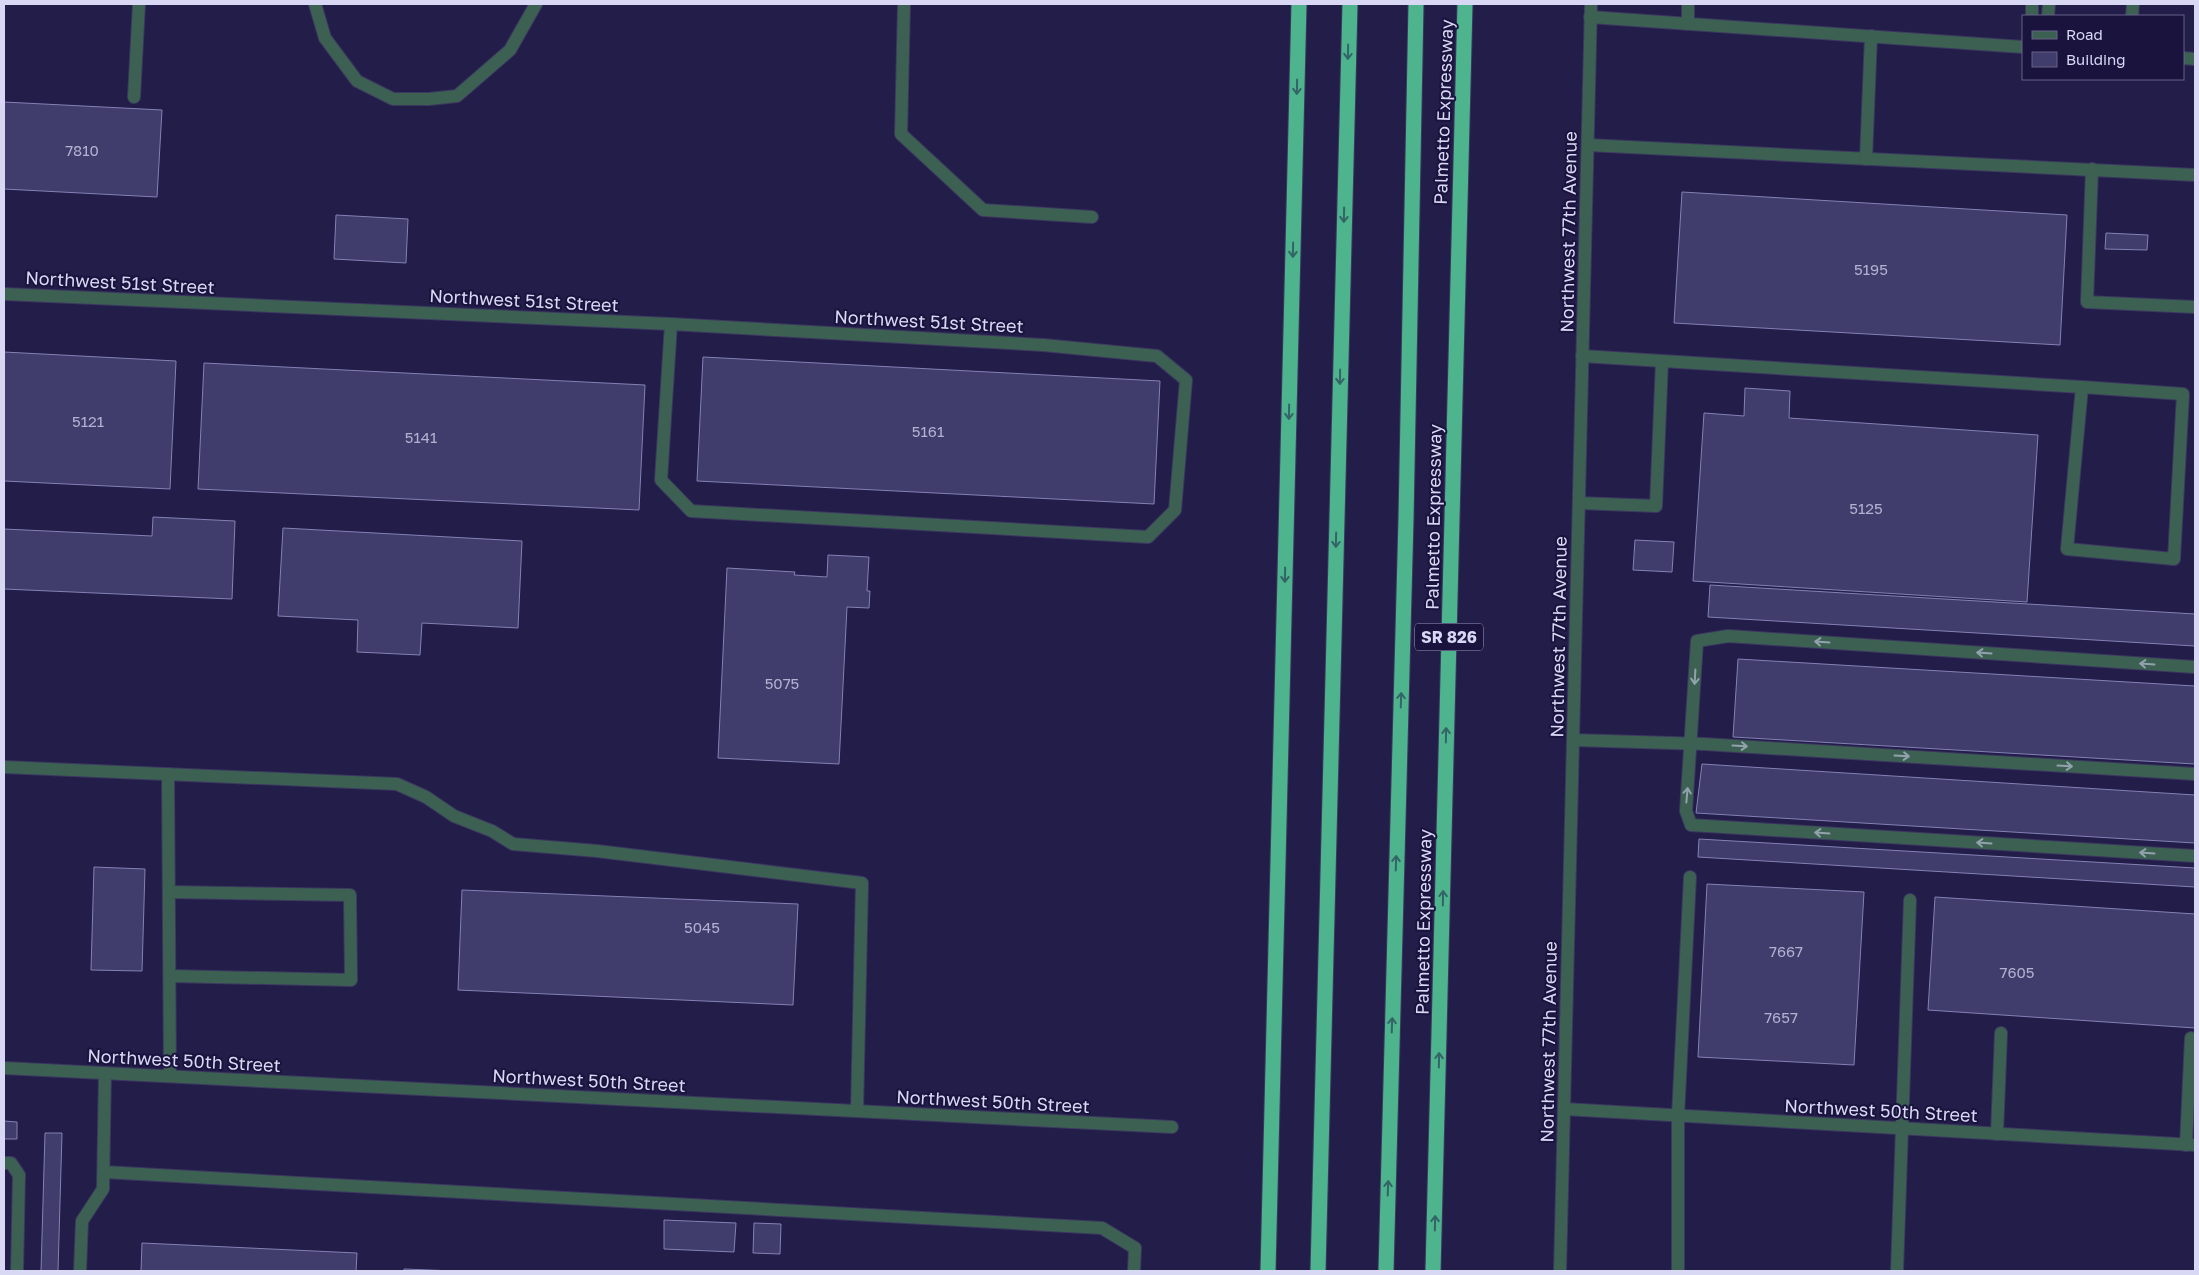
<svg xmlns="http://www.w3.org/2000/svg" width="2199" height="1275" font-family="'Golos Text',sans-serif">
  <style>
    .building { fill: #403c6b; stroke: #8381b5 }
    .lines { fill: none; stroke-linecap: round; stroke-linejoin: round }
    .lane-casing { stroke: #3c3761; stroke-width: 14 }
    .street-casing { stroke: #3c3761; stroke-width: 14 }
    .highway-casing { stroke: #3c3761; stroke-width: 17 }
    .lane { stroke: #3c6152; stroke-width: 12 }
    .street { stroke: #3c6152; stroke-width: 12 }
    .highway { stroke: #4db48e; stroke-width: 15 }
    .oneway { stroke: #346466 }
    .oneway2 { stroke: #92a2ac }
    .labels { text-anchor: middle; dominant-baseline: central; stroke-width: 4; stroke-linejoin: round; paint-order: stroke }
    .number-label { font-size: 15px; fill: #b2b1d2 }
    .shield { fill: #1a133e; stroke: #9f9dbe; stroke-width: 1 }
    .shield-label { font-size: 16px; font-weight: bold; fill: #d8d8f5 }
    .street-label { font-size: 18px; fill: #d8d8f5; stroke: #1a133e }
  </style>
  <rect width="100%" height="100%" fill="#231d49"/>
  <g class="building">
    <polygon points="4,102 162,110 157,197 4,189"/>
    <polygon points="1682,192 2067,215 2060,345 1674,323"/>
    <polygon points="336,215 408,219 406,263 334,259"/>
    <polygon points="2106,233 2148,235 2147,250 2105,249"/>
    <polygon points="4,352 176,361 170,489 4,481"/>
    <polygon points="703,357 1160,381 1154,504 697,481"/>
    <polygon points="204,363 645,385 639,510 198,489"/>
    <polygon points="1745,388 1790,391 1789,418 2038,435 2027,602 1693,581 1704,413 1744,416"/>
    <polygon points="153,517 235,521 232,599 4,589 4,529 152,536"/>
    <polygon points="283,528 522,541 518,628 422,623 420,655 357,652 358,620 278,616"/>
    <polygon points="1635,540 1674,542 1672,572 1633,570"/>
    <polygon points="828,555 869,557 867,591 870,591 869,608 847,607 839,764 718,758 727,568 795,572 794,575 827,577"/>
    <polygon points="1710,585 2195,614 2195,646 1708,617"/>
    <polygon points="1738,659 2195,686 2195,764 1733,737"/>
    <polygon points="1702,764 2195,795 2195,843 1696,813"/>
    <polygon points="1699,839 2195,868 2195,887 1698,857"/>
    <polygon points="94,867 145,869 142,971 91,970"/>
    <polygon points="1707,884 1864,892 1854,1065 1698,1057"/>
    <polygon points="462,890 798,904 793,1005 458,990"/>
    <polygon points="1935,897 2195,914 2195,1028 1928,1010"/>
    <polygon points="4,1121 17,1122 17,1139 4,1139"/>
    <polygon points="45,1133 62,1133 58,1271 41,1271"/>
    <polygon points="664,1220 736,1223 734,1252 664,1249"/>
    <polygon points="754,1223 781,1224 780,1254 753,1253"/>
    <polygon points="142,1243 357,1253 356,1271 141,1271"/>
    <polygon points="404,1269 455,1271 404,1271"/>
  </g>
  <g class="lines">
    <defs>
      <g id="lane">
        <polyline points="315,4 325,38 357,81 393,99 429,99 457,96 510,50 536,4"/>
        <polyline points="904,4 901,134 983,210 1092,217"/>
        <polyline points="1688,4 1688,24"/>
        <polyline points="2032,4 2032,16"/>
        <polyline points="2048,16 2049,4"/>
        <polyline points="2132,16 2133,4"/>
        <polyline points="134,97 139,4"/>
        <polyline points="1588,145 2195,175"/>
        <polyline points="1866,159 1871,36"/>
        <polyline points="2092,169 2087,302 2195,307"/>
        <polyline points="671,324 661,480 691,511 1148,537 1175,510 1186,380 1157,356 1043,345"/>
        <polyline points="1582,356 2082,387 2067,549 2174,559 2183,394 2082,387"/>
        <polyline points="1579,503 1656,506 1662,361"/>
        <polyline points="2195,667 1728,636 1697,641 1686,811 1691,825 2195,856"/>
        <polyline points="1573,740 1704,744 2195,774"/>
        <polyline points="4,767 397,784 426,797 454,816 492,831 513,844 597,851 862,883 857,1111"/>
        <polyline points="168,774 170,1076"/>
        <polyline points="170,892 350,895 351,980 170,976"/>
        <polyline points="1997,1134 2001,1033"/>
        <polyline points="2186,1145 2191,1038"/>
        <polyline points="4,1163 11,1163 19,1175 17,1271"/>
        <polyline points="104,1172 1102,1228 1135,1248"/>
        <polyline points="80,1271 82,1221 103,1189 105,1073"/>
        <polyline points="1678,1271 1678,1116 1690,877"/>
        <polyline points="1897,1271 1910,900"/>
      </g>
      <g id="street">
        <polyline points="1590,17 2023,47"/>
        <polyline points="2183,58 2195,59"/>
        <polyline points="4,294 671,324 1043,345"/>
        <polyline points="4,1068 1172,1127"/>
        <polyline points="1564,1109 2195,1145"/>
        <polyline points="1134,1271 1135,1248"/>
        <polyline points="1560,1271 1591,4"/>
      </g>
      <g id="highway">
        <polyline points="1268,1271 1299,4"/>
        <polyline points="1318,1271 1350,4"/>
        <polyline points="1386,1271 1406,519 1416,4"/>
        <polyline points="1433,1271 1465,4"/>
      </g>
    </defs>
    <use href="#lane" class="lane-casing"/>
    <use href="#street" class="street-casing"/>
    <use href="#highway" class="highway-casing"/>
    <use href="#lane" class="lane"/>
    <use href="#street" class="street"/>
    <use href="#highway" class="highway"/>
  </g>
  <defs><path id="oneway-shaft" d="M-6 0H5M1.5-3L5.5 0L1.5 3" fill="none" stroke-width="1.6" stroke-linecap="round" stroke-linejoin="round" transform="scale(1.25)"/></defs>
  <g class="oneway">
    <use href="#oneway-shaft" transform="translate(1348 52) rotate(91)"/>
    <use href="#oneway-shaft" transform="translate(1297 87) rotate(91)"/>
    <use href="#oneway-shaft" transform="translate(1344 215) rotate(91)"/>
    <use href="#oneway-shaft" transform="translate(1293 250) rotate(91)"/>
    <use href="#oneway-shaft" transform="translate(1340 377) rotate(91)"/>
    <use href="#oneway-shaft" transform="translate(1289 412) rotate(91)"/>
    <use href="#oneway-shaft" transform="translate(1336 540) rotate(91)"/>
    <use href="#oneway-shaft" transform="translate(1285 575) rotate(91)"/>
    <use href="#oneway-shaft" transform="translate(1401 700) rotate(-88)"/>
    <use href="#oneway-shaft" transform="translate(1446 735) rotate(-89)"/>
    <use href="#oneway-shaft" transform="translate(1396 863) rotate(-88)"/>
    <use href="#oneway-shaft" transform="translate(1443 898) rotate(-89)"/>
    <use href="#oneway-shaft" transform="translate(1392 1025) rotate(-88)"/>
    <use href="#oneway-shaft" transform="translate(1439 1060) rotate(-89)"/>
    <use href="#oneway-shaft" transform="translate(1388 1188) rotate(-88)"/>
    <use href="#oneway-shaft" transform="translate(1435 1223) rotate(-89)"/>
  </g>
  <g class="oneway2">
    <use href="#oneway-shaft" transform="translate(1822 642) rotate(-176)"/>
    <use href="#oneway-shaft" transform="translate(1984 653) rotate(-176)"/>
    <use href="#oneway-shaft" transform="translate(2147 664) rotate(-176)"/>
    <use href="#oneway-shaft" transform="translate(1695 677) rotate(93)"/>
    <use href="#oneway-shaft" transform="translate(1740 746) rotate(3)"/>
    <use href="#oneway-shaft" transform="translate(1902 756) rotate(3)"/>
    <use href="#oneway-shaft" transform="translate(2065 766) rotate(3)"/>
    <use href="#oneway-shaft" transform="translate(1687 795) rotate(-85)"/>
    <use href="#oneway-shaft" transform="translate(1822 833) rotate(-176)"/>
    <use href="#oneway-shaft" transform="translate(1984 843) rotate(-176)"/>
    <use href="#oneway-shaft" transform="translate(2147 853) rotate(-176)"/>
  </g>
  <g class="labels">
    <g class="number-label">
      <text x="82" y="150">7810</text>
      <text x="1871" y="269">5195</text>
      <text x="88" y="421">5121</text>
      <text x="928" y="431">5161</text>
      <text x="421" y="437">5141</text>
      <text x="1866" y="508">5125</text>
      <text x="782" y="683">5075</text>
      <text x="702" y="927">5045</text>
      <text x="1786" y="951">7667</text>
      <text x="2017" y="972">7605</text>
      <text x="1781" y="1017">7657</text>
    </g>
    <rect class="shield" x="1415" y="623.5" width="68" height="27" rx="4"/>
    <g class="shield-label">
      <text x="1449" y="637">SR 826</text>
    </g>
    <g class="street-label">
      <text transform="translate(1443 112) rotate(-88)">Palmetto Expressway</text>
      <text transform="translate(1568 232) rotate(-89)">Northwest 77th Avenue</text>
      <text transform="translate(120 282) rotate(3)">Northwest 51st Street</text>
      <text transform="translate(524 300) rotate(3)">Northwest 51st Street</text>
      <text transform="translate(929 321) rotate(3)">Northwest 51st Street</text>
      <text transform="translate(1433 517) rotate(-89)">Palmetto Expressway</text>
      <text transform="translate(1558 637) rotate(-89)">Northwest 77th Avenue</text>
      <text transform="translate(1423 922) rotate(-89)">Palmetto Expressway</text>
      <text transform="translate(1548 1042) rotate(-89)">Northwest 77th Avenue</text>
      <text transform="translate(184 1060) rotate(3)">Northwest 50th Street</text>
      <text transform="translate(589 1080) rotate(3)">Northwest 50th Street</text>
      <text transform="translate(993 1101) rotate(3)">Northwest 50th Street</text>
      <text transform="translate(1881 1110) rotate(3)">Northwest 50th Street</text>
    </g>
  </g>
  <rect width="2199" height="1275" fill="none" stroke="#d8d8f5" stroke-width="10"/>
  <rect x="2022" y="15" width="162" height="65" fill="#1a133e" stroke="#666287"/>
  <rect x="2032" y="31" width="25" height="8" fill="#3c6152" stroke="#666287"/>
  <text x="2066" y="40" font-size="15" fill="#d8d8f5">Road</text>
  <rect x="2032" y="52" width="25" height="15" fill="#403c6b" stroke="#666287"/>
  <text x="2066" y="65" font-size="15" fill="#d8d8f5">Building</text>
</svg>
